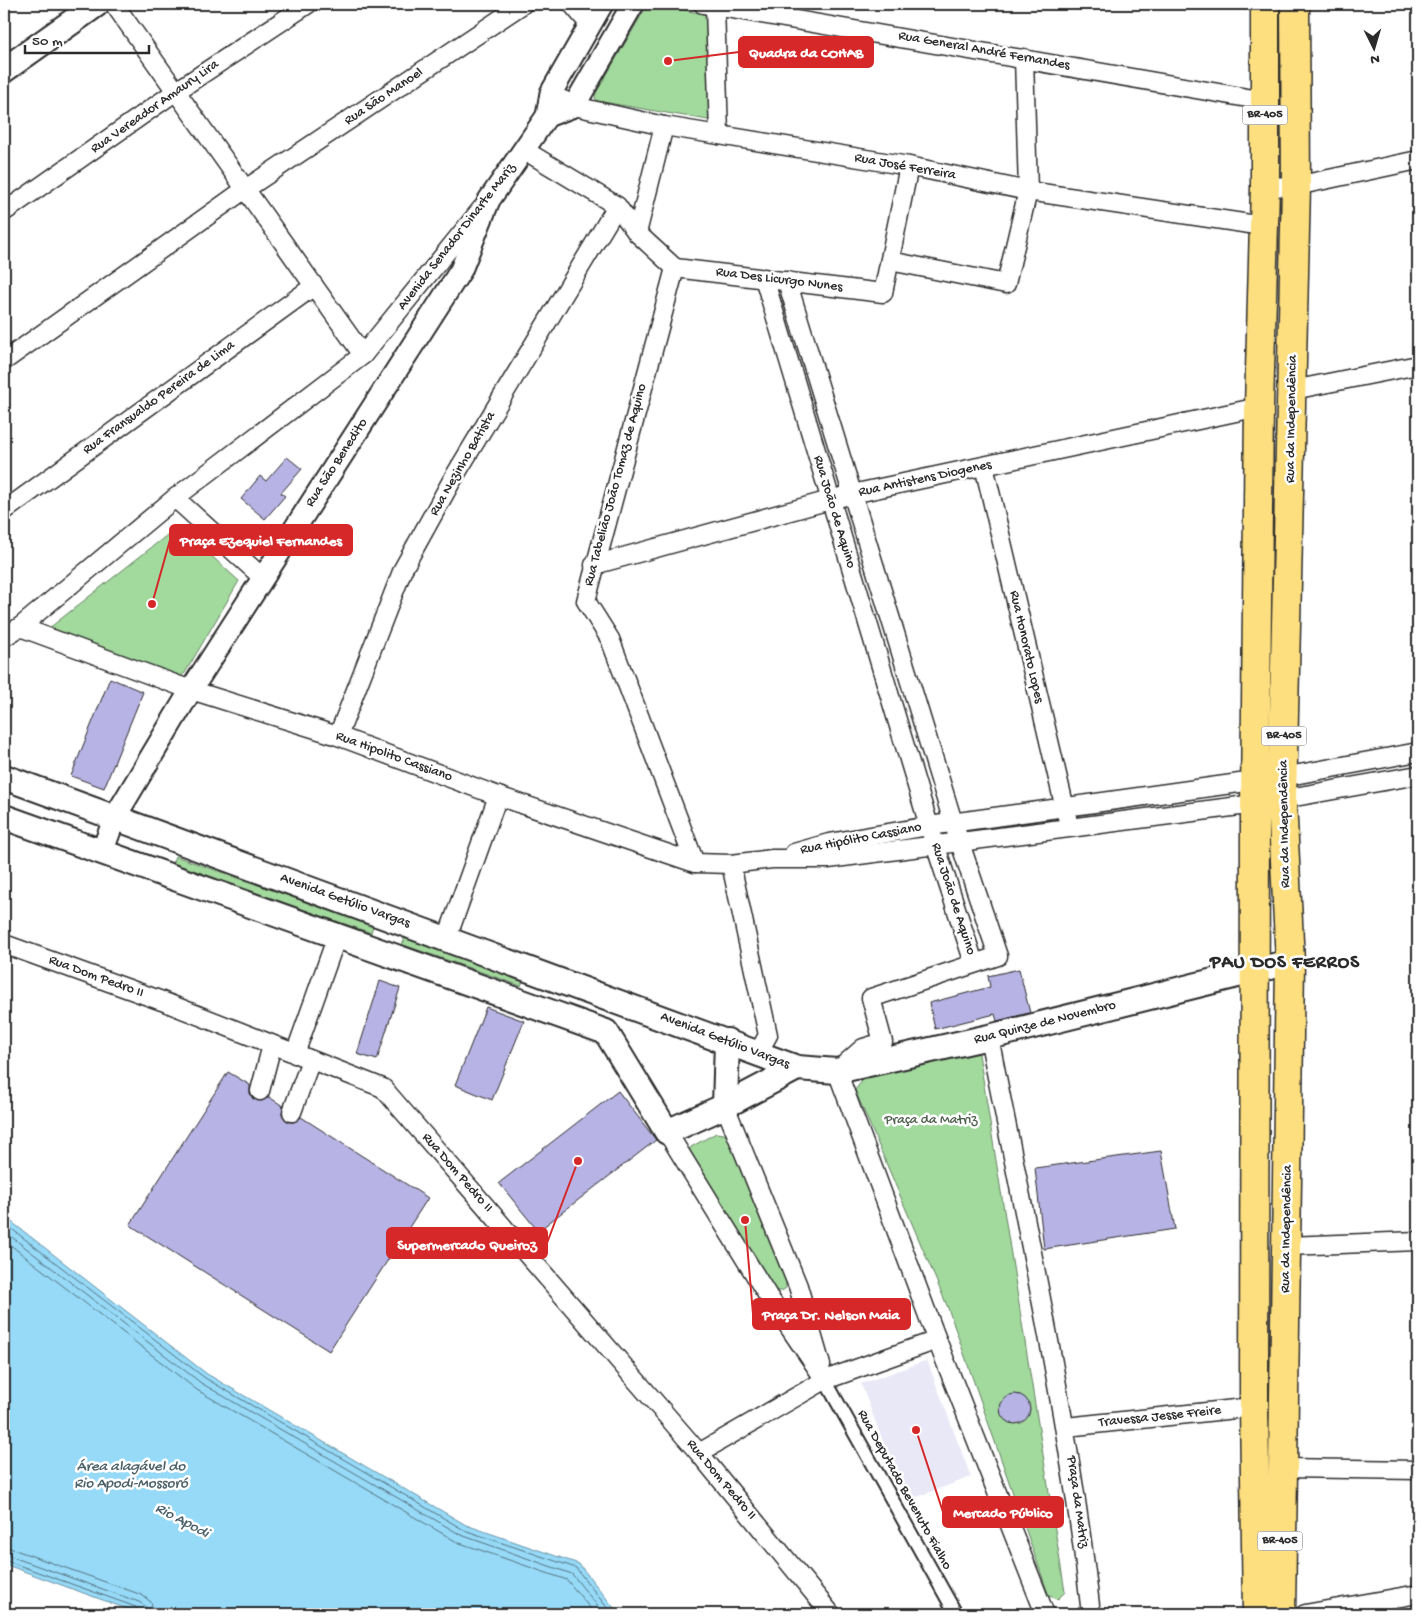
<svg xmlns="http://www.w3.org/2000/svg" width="1422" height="1618" font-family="'Gochi Hand',sans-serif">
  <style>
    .built { fill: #e9e8f7 }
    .green { fill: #a2d99d; stroke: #668264 }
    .water { fill: #96daf8; stroke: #6b94a6 }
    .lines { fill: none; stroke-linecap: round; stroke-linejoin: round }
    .shore { stroke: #56717d; stroke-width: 1 }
    .building { fill: #b7b3e5; stroke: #2b2b2b }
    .pedestrian-casing { stroke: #2b2b2b; stroke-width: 16 }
    .minor-casing { stroke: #2b2b2b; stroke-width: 21 }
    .tertiary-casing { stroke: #2b2b2b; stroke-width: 25 }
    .secondary-casing { stroke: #2b2b2b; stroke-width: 28 }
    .trunk-casing { stroke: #2b2b2b; stroke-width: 31 }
    .pedestrian { stroke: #fff; stroke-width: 12 }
    .minor { stroke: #fff; stroke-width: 18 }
    .tertiary { stroke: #fff; stroke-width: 21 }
    .secondary { stroke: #fff; stroke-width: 24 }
    .trunk { stroke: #fddf80; stroke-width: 28 }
    .labels { text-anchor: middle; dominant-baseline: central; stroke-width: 5; stroke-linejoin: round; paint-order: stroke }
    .shield { fill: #fff; stroke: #6b6b6b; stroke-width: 1 }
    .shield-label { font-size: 12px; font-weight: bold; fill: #2b2b2b }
    .street-label { font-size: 14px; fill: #2b2b2b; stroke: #fff }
    .park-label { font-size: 14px; fill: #4f5f4d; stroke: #fff }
    .water-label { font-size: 15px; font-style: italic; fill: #4b6068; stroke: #fff }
    .district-label { font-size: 19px; font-weight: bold; letter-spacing: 1px; fill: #2b2b2b; stroke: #fff }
    .leader { fill: none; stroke: #d62828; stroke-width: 2 }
    .callout-dot { fill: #d62828; stroke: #fff; stroke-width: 2 }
    .callout { fill: #d62828; stroke: #d62828; stroke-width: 2 }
    .callout-label { font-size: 15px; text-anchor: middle; font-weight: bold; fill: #fff }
  </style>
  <rect width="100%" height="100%" fill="#fff"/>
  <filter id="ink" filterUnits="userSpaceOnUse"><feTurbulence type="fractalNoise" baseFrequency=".02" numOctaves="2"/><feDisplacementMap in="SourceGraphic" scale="10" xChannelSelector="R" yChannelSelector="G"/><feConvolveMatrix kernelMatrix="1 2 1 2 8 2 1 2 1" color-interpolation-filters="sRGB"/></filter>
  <g filter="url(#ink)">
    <polygon class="built" points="927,1360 971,1477 906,1501 861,1384"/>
    <g class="green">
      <polygon points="653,4 704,14 707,17 711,115 708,120 597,101 595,98 596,93 645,9"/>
      <polygon points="176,528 183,530 239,581 185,673 180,677 48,629"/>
      <polygon points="175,856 373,925 371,933 172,864"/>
      <polygon points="404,936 524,978 521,986 401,944 404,942"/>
      <polygon points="971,1050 979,1054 1065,1592 1058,1599 1049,1596 948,1308 855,1090 865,1077"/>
      <polygon points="716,1133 724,1134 728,1138 786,1281 786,1288 782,1291 776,1291 771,1287 688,1152 691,1147"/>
    </g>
    <polygon class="water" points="4,1216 207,1374 466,1525 579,1564 619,1614 141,1614 4,1564"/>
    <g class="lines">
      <g class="shore">
        <polyline points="4,1223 205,1378 464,1530 576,1568 612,1614"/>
        <polyline points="4,1231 201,1383 461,1535 572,1574 604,1614"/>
        <polyline points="4,1240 197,1390 457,1542 567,1580 595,1614"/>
        <polyline points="4,1546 142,1595 151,1602 154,1614"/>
        <polyline points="4,1554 139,1602 145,1606 147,1614"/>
        <polyline points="4,1560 136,1607 140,1614"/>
      </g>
    </g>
    <g class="building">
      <polygon points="287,457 302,469 281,493 285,496 265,519 241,499 260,476 266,481"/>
      <polygon points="110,678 143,692 104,788 71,776"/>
      <polygon points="1019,969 1030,1013 997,1021 995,1014 935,1029 929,1003 990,987 988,976"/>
      <polygon points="380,981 400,988 377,1060 357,1054"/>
      <polygon points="486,1007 524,1021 492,1100 455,1085"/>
      <polygon points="228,1072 250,1085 250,1093 253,1099 262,1101 269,1097 283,1106 282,1114 288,1122 294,1122 301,1117 428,1198 329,1351 130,1225"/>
      <polygon points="618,1091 656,1140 538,1231 499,1183"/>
      <polygon points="1161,1151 1175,1229 1044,1249 1035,1168"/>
      <circle cx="1015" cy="1409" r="15"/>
    </g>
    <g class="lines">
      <defs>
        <polyline id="pedestrian" points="825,1380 956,1614"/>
        <g id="minor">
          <polyline points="114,4 363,355"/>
          <polyline points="572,4 589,24"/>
          <polyline points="703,4 1265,101"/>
          <polyline points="715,6 719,135"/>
          <polyline points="563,100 574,106 664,126 909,166 1028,191 1263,226"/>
          <polyline points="664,126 637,233 675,268"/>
          <polyline points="524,150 617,206 637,233"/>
          <polyline points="1265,187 1296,186 1418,160"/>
          <polyline points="4,212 175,92 308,4"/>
          <polyline points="890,261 1006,284 1028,191 1024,58"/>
          <polyline points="675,268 586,601 610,639 695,863"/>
          <polyline points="675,268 883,293 909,166"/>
          <polyline points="764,278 929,826 974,963"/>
          <polyline points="787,281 953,822 998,956 871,998 883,1042 863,1048 837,1071 937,1340 1045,1614"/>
          <polyline points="4,361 244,190 523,4"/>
          <polyline points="1293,390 1418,365"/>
          <polyline points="984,466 1067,817"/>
          <polyline points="175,498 263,578"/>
          <polyline points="4,511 314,286"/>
          <polyline points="594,565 852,494 1259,407"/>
          <polyline points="20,627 191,690 338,736 498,796 695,863 731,864 772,859 828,859 1255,804 1418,775"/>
          <polyline points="4,637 20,627 175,498 363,355 482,208"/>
          <polyline points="338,736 403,569 451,482 617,206"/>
          <polyline points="794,853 829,843 929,826 1283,777 1418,752"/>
          <polyline points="731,864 768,1035 758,1053"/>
          <polyline points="447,938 498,796"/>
          <polyline points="4,944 162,1001 383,1088 699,1453 831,1614"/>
          <path d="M989 1037C1027 1229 1069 1420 1091 1614"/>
          <polyline points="295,1054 337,936"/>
          <polyline points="260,1091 272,1045"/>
          <polyline points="725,1106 798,1286 821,1365"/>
          <polyline points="292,1112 311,1060"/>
          <polyline points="667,1132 768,1296 825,1380"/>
          <polyline points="1287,1246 1418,1241"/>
          <polyline points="1066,1427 1254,1407"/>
          <polyline points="699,1453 825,1380 937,1340"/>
          <polyline points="1282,1468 1418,1470"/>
          <polyline points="1305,1614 1418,1594"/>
        </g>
        <g id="tertiary">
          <polyline points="547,116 574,106 633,4"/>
          <polyline points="102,852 115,817 191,690 461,270 489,200 547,116 551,93 602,4"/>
        </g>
        <g id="secondary">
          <polyline points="4,70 97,4"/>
          <polyline points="4,777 797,1068 837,1071 989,1037 1290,962"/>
          <polyline points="4,817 606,1032 667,1132 725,1106 797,1068"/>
          <polyline points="725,1106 727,1041"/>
        </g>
        <g id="trunk">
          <polyline points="1257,1614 1254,1407 1255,804 1259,407 1265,187 1265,4"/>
          <polyline points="1281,1614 1290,962 1282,800 1296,186 1295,4"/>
        </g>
      </defs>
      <use href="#pedestrian" class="pedestrian-casing"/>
      <use href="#minor" class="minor-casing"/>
      <use href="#tertiary" class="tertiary-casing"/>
      <use href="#secondary" class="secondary-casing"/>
      <use href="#trunk" class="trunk-casing"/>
      <use href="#pedestrian" class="pedestrian"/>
      <use href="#minor" class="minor"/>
      <use href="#tertiary" class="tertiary"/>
      <use href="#secondary" class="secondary"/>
      <use href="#trunk" class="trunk"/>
    </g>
  </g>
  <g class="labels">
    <g class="shield">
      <rect x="1242.5" y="105.5" width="45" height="19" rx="4"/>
      <rect x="1261.5" y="726.5" width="45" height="19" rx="4"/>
      <rect x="1257.5" y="1531.5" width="45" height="19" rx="4"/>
    </g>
    <g class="shield-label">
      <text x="1265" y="115">BR-405</text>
      <text x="1284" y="736">BR-405</text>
      <text x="1280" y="1541">BR-405</text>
    </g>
    <g class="street-label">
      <text transform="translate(984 51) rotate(10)">Rua General André Fernandes</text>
      <text transform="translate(384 97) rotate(-34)">Rua São Manoel</text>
      <text transform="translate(155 107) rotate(-35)">Rua Vereador Amaury Lira</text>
      <text transform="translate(905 167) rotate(10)">Rua José Ferreira</text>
      <text transform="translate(457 237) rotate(-52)">Avenida Senador Dinarte Mariz</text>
      <text transform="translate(779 280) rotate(7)">Rua Des Licurgo Nunes</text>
      <text transform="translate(159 398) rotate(-36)">Rua Fransualdo Pereira de Lima</text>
      <text transform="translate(1292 419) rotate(-89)">Rua da Independência</text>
      <text transform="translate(337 463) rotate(-57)">Rua São Benedito</text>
      <text transform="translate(463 464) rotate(-60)">Rua Nezinho Batista</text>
      <text transform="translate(925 479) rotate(-12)">Rua Antistens Diogenes</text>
      <text transform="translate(616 485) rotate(-75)">Rua Tabelião João Tomaz de Aquino</text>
      <text transform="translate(834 512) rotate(73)">Rua João de Aquino</text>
      <text transform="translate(1026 647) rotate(77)">Rua Honorato Lopes</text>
      <text transform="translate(394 757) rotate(20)">Rua Hipolito Cassiano</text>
      <text transform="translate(1285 824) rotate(-91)">Rua da Independência</text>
      <text transform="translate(861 839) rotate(-11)">Rua Hipólito Cassiano</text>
      <text transform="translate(953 899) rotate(72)">Rua João de Aquino</text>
      <text transform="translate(345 901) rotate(20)">Avenida Getúlio Vargas</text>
      <text transform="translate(96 977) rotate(20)">Rua Dom Pedro II</text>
      <text transform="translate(1045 1023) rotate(-14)">Rua Quinze de Novembro</text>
      <text transform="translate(725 1041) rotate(21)">Avenida Getúlio Vargas</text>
      <text transform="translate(457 1173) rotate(49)">Rua Dom Pedro II</text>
      <text transform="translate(1287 1229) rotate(-89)">Rua da Independência</text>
      <text transform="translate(1160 1417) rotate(-6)">Travessa Jesse Freire</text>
      <text transform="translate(721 1480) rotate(50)">Rua Dom Pedro II</text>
      <text transform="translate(904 1490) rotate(61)">Rua Deputado Bevenuto Fialho</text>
      <text transform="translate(1077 1502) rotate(82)">Praça da Matriz</text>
    </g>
    <g class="park-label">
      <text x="931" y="1120">Praça da Matriz</text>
    </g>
    <g class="water-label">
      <text x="131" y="1467">Área alagável do<tspan x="131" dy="17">Rio Apodi-Mossoró</tspan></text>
      <text transform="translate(182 1521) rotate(28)">Rio Apodi</text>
    </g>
    <g class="district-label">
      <text x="1285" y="963">PAU DOS FERROS</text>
    </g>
  </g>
  <path class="leader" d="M668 61L739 52M152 604L170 540M578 1161L547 1243M745 1220L753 1314M916 1430L943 1512"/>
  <g class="callout-dot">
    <circle cx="668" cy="61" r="5"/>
    <circle cx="152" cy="604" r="5"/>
    <circle cx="578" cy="1161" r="5"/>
    <circle cx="745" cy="1220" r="5"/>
    <circle cx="916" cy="1430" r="5"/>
  </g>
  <g class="callout">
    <rect x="739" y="37" width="134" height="30" rx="5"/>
    <rect x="170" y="525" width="182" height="30" rx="5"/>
    <rect x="387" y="1228" width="160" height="30" rx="5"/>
    <rect x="753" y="1299" width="157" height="30" rx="5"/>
    <rect x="943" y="1497" width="120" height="30" rx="5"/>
  </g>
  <g class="callout-label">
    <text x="806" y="57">Quadra da COHAB</text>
    <text x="261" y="545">Praça Ezequiel Fernandes</text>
    <text x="467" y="1249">Supermercado Queiroz</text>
    <text x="831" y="1319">Praça Dr. Nelson Maia</text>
    <text x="1003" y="1517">Mercado Público</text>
  </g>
  <rect width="1422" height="1618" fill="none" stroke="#fff" stroke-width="20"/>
  <rect x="10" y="10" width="1402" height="1598" fill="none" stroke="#2b2b2b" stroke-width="2" filter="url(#ink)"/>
  <g transform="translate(1374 48) rotate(175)" stroke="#ffffff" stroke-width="4" paint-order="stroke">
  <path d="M0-4L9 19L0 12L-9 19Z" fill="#2b2b2b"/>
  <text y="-8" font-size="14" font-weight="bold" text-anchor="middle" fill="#2b2b2b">N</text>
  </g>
  <path d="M25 45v8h124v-8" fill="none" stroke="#2b2b2b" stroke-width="2.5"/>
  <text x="32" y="45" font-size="15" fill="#2b2b2b" stroke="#ffffff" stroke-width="4" paint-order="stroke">50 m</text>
</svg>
